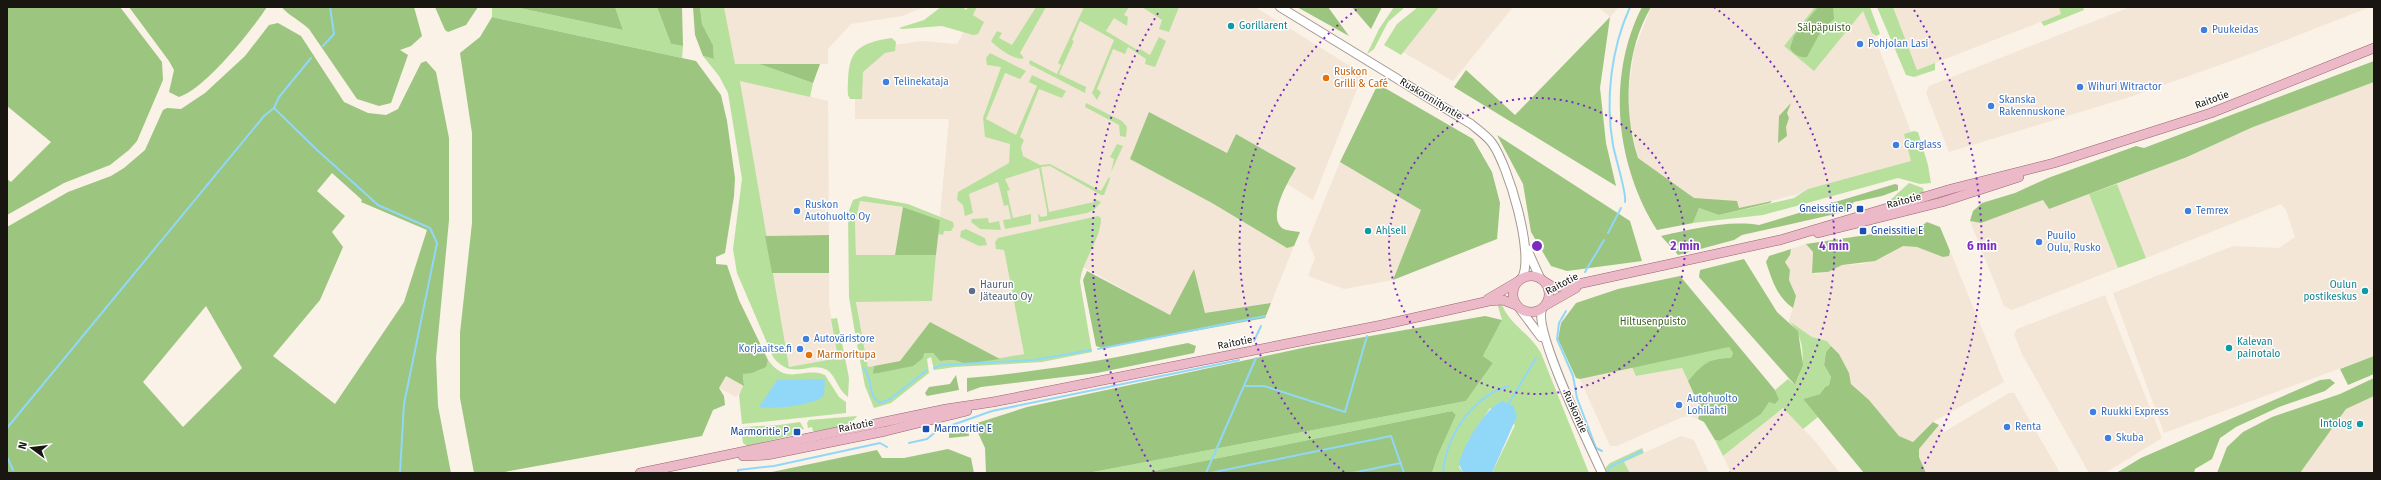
<svg xmlns="http://www.w3.org/2000/svg" width="2381" height="480" font-family="'Fira Sans',sans-serif">
  <style>
    .built { fill: #f4e6d6 }
    .green { fill: #b8e09d }
    .forest { fill: #9cc57f; fill-rule: evenodd }
    .water { fill: #91d8f8 }
    .lines { fill: none; stroke-linecap: round; stroke-linejoin: round }
    .stream { stroke: #91d8f8; stroke-width: 2 }
    .secondary-casing { stroke: #a29990; stroke-width: 10 }
    .primary-casing { stroke: #9a6270; stroke-width: 10 }
    .secondary { stroke: #fff; stroke-width: 8 }
    .primary { stroke: #ecb9c8; stroke-width: 9 }
    .ring { fill: none; stroke: #7b2cbf; stroke-width: 2; stroke-dasharray: 2 4 }
    .culture-dot { fill: #0f9aa8; stroke: #fff; stroke-width: 1.5 }
    .shop-dot { fill: #3f7fe0; stroke: #fff; stroke-width: 1.5 }
    .food-dot { fill: #e8710a; stroke: #fff; stroke-width: 1.5 }
    .transit-dot { fill: #1a4fb4; stroke: #fff; stroke-width: 1.5 }
    .service-dot { fill: #5c6f8a; stroke: #fff; stroke-width: 1.5 }
    .labels { text-anchor: middle; dominant-baseline: central; stroke-width: 3; stroke-linejoin: round; paint-order: stroke }
    .culture-label { font-size: 10px; fill: #0d838f; stroke: #fff; text-anchor: start }
    .park-label { font-size: 10px; fill: #3c621c; stroke: #fff }
    .shop-label { font-size: 10px; fill: #366cbe; stroke: #fff; text-anchor: start }
    .food-label { font-size: 10px; fill: #c56008; stroke: #fff; text-anchor: start }
    .street-label { font-size: 10px; fill: #191612; stroke: #fff }
    .transit-label { font-size: 10px; fill: #164399; stroke: #fff; text-anchor: end }
    .service-label { font-size: 10px; fill: #4e5e75; stroke: #fff; text-anchor: start }
    .centre { fill: #7b2cbf; stroke: #fff; stroke-width: 2 }
    .ring-label { font-size: 12px; text-anchor: middle; font-weight: bold; fill: #7b2cbf; stroke: #fff; stroke-width: 3; stroke-linejoin: round; paint-order: stroke }
  </style>
  <rect width="100%" height="100%" fill="#faf1e7"/>
  <g class="built">
    <polygon points="724,7 925,7 902,16 851,24 828,49 828,64 734,64"/>
    <polygon points="977,7 1255,7 1363,74 1313,200 1287,184 1296,168 1236,134 1227,153 1149,112 1212,203 1287,248 1294,246 1271,303 1205,314 1194,269 1170,315 1083,267 1002,241 1024,354 1000,359 930,322 900,361 868,367 856,302 932,301 949,119 855,119 855,76 880,47 922,41 957,44 964,31 973,35 973,15"/>
    <polygon points="1439,7 1513,7 1453,81 1403,52"/>
    <polygon points="1598,7 1619,7 1610,17"/>
    <polygon points="1651,7 1815,7 1784,46 1864,10 1922,160 1795,195 1667,226 1669,180 1638,159 1629,119 1629,87 1634,51"/>
    <polygon points="1893,7 2079,7 1917,70"/>
    <polygon points="2130,7 2370,7 2253,53 2133,96 1949,152 1926,93 1929,86"/>
    <polygon points="740,80 828,101 829,235 765,236"/>
    <polygon points="2374,82 2374,356 2164,433 2113,293 2233,246 2279,248 2295,237 2286,210 2281,204 2146,258 2117,184 2187,157 2253,127"/>
    <polygon points="1340,162 1422,210 1393,280 1344,289 1308,276 1315,258 1308,241"/>
    <polygon points="2089,194 2118,268 2012,310 2004,306 1970,221 1981,223 2043,200 2049,209"/>
    <polygon points="860,201 903,207 895,255 856,255 855,222"/>
    <polygon points="1806,244 1813,252 1812,273 1817,274 1828,272 1842,265 1863,264 1886,256 1896,248 1903,246 1917,247 1943,257 1949,256 1950,251 2004,382 1933,422 1913,442 1899,436 1869,400 1851,383 1849,373 1839,354 1827,341 1812,337 1789,321 1796,296 1789,280 1790,270 1785,261 1790,255 1791,249"/>
    <polygon points="772,273 829,273 829,304 838,358 789,367"/>
    <polygon points="2105,295 2162,438 2105,473 2089,473 2022,354 2014,334 2017,329"/>
    <polygon points="1632,367 1637,376 1682,368 1701,410 1698,419 1689,416 1680,418 1617,446 1610,446 1580,379"/>
    <polygon points="726,376 744,386 736,397 719,388"/>
    <polygon points="2009,393 2014,393 2060,473 1926,473 1919,457 1919,449 1939,425 1944,432"/>
    <polygon points="2374,396 2374,473 2300,473 2346,409"/>
    <polygon points="1783,408 1815,441 1840,473 1731,473 1723,456"/>
    <polygon points="1681,436 1694,440 1709,473 1630,473 1624,462"/>
  </g>
  <g class="green">
    <polygon points="492,7 515,7 623,30 615,7 657,7 671,44 683,46 682,58 492,17"/>
    <path d="M700 7H724L735 64H759L813 83 810 97 740 81 789 367 838 358 831 319 837 318 849 378 848 397C838 390 836 376 827 370 809 360 793 382 773 357L737 273 733 249 742 179 728 93 719 76 703 56 714 59 713 45 702 24Z"/>
    <polygon points="941,7 963,7 966,10 968,7 977,7 973,15 984,22 978,34 973,35 942,26 902,29 899,28 924,20"/>
    <path d="M1036 7H1046L1020 53 1024 58C1016 62 996 47 991 41L997 31 1002 33 999 38 1012 45Z"/>
    <polygon points="1084,7 1129,7 1124,15 1128,17 1127,26 1114,18 1106,31 1139,51 1140,49 1150,55 1159,37 1166,41 1155,67 1145,64 1146,59 1128,47 1125,54 1113,49 1097,89 1101,92 1097,100 1092,93 1114,40 1080,21 1072,40 1074,41 1059,74 1086,87 1085,93 1029,64 1030,60 1057,74 1061,65 1058,63"/>
    <polygon points="1142,7 1179,7 1169,32 1159,29 1162,20"/>
    <polygon points="1394,7 1405,7 1388,22 1374,49 1367,54 1379,29"/>
    <polygon points="1418,7 1439,7 1401,55 1384,45 1397,24"/>
    <polygon points="1815,7 1870,7 1880,34 1876,36 1872,33 1863,11 1814,71 1784,46"/>
    <polygon points="1877,7 1893,7 1917,70 1935,63 1935,70 1914,77 1906,75"/>
    <polygon points="2059,7 2083,7 2084,10 2044,26 2041,22 2061,14"/>
    <path d="M892 38 896 42 895 51 885 53 863 72 862 99H850L848 95C848 56 850 44 892 38Z"/>
    <polygon points="990,53 1026,71 1020,79 1005,73 986,119 1016,135 1037,86 1029,82 1032,75 1066,91 1062,98 1039,89 1020,137 1024,140 1021,147 1023,156 1040,165 1050,164 1101,191 1109,177 1110,179 1104,195 1101,195 1050,166 1041,167 1049,212 1094,202 1095,199 1101,202 1094,210 1087,213 1039,222 1038,213 1041,217 1047,216 1047,211 1039,168 1005,179 1010,190 1007,191 1013,218 1031,214 1031,224 1005,229 1003,220 1011,219 1008,205 1004,206 998,182 969,194 973,213 965,216 963,205 957,200 958,192 1009,163 1010,144 985,137 983,118 1001,67 987,65 986,58"/>
    <polygon points="1086,103 1122,121 1127,127 1126,137 1120,136 1119,125 1085,107"/>
    <polygon points="1914,131 1918,132 1928,165 1931,183 1920,184 1898,178 1763,215 1693,223 1699,208 1719,215 1794,198 1808,189 1911,161 1904,134"/>
    <polygon points="1117,144 1123,146 1111,172 1114,159 1110,157"/>
    <polygon points="1909,183 1923,188 1924,192 1918,196 1887,203"/>
    <polygon points="2117,184 2146,258 2118,268 2089,194"/>
    <polygon points="864,196 908,204 953,222 954,226 951,231 944,231 943,235 938,234 940,220 903,207 860,201 855,222 856,255 936,255 932,301 856,302 862,335 855,333 849,297 848,213 853,200"/>
    <path d="M1098 216 1101 218C1101 240 1082 260 1080 282L1092 352 1042 362 955 367 934 370 931 357 927 359 929 373 891 403 874 408 865 386 857 345 863 341 868 367 874 366V374L924 353H933L940 361 954 360 966 364 1024 354 1004 250 996 249 995 242 998 238Z"/>
    <polygon points="988,218 989,223 999,221 1001,230 980,229 971,222 972,219"/>
    <polygon points="966,229 985,238 987,245 979,246 960,237 961,231"/>
    <path d="M1501 302C1508 324 1530 333 1541 353L1589 473H1492L1515 425 1490 408 1468 441 1459 467 1463 473H1432L1437 457 1456 415 1452 411 1144 473H1088L1466 401 1493 363 1483 356 1502 320 1497 303Z"/>
    <path d="M1789 321 1812 337 1827 341 1831 346 1826 352 1824 365 1831 377 1829 385 1825 387 1820 394 1803 399 1818 417 1803 429 1783 408 1723 456 1715 440 1720 441 1769 402 1779 399 1775 390 1788 379 1795 385C1806 364 1806 339 1789 321Z"/>
    <path d="M1724 347H1729L1733 353 1731 358C1708 358 1703 365 1688 381L1682 368 1636 376 1632 367Z"/>
    <path d="M768 360C788 387 802 366 825 375L839 397 846 402V413L742 424 739 395 744 384 743 374 765 367Z"/>
    <path d="M857 416C848 428 827 431 813 431L812 427 808 428 807 423 809 420Z"/>
    <polygon points="800,422 804,429 793,431 793,435 747,446 743,443 741,429 744,427 779,425"/>
    <polygon points="1642,448 1644,453 1624,462 1630,473 1605,473 1606,467 1610,463"/>
  </g>
  <g class="forest">
    <polygon points="7,7 120,7 162,62 163,80 137,141 129,150 110,165 64,183 7,215 7,179 11,182 51,142 7,106"/>
    <path d="M129 7H267C252 30 205 89 179 97L169 92 174 70 169 61Z"/>
    <path d="M282 7H414L422 36 411 46 400 50 408 55 391 103 379 106 357 99 309 29C303 23 283 11 282 7Z"/>
    <polygon points="435,7 478,7 466,25 448,32 445,30"/>
    <polygon points="515,7 615,7 623,30"/>
    <polygon points="657,7 682,7 683,46 671,44"/>
    <polygon points="693,7 700,7 702,24 713,45 714,59 703,56 695,35"/>
    <polygon points="1297,7 1328,7 1349,36"/>
    <polygon points="1352,7 1382,7 1371,29"/>
    <path d="M1642 7H1651C1625 51 1623 111 1638 158L1694 198 1737 201 1739 208 1772 201 1770 203 1719 215 1699 208 1693 223 1657 230C1616 165 1606 77 1642 7Z"/>
    <path d="M1818 7H1833L1834 19 1821 31 1807 57C1800 58 1793 54 1790 48L1794 36Z"/>
    <polygon points="492,17 696,61 721,95 727,121 735,178 734,196 725,253 716,257 716,264 727,265 739,300 768,360 766,367 752,373 743,374 744,386 726,376 719,388 724,396 725,405 713,410 702,436 499,473 474,473 460,398 460,333 472,223 472,133 460,53 480,37"/>
    <polygon points="1610,17 1600,88 1606,143 1616,186 1454,87 1466,70 1515,115"/>
    <path d="M278 23 301 36 344 102 368 113 386 115 398 109 421 63 426 61 436 72 449 138V220L436 358 438 406 451 473H7V227L68 192 111 176 124 168 145 150 163 110 167 108 181 109 205 93 245 56 269 25ZM332 173 362 200 361 202 427 230 404 302 335 404 273 356 320 300 343 247 332 232 345 216 317 191ZM206 306 242 368 183 427 143 382Z"/>
    <polygon points="2374,61 2374,82 2253,127 2187,157 2049,209 2043,200 1981,223 1970,221 1973,211 1982,203 2015,193 2048,178 2136,146 2144,148"/>
    <polygon points="759,64 820,64 813,83"/>
    <polygon points="1378,84 1473,139 1492,172 1500,203 1497,239 1393,280 1421,210 1340,162"/>
    <polygon points="1791,103 1787,113 1789,118 1786,127 1787,136 1778,143 1779,116"/>
    <path d="M1149 112 1227 153 1236 134 1296 168C1289 180 1267 216 1282 228 1286 231 1295 231 1300 232L1294 246 1287 248 1212 203 1130 159Z"/>
    <polygon points="1497,135 1630,221 1642,261 1567,271 1551,266 1531,232 1523,184"/>
    <path d="M1895 184 1898 185V190L1882 196 1854 202 1844 212 1742 235 1734 240 1678 255 1675 251 1679 247 1676 243 1671 247 1661 236C1693 229 1727 220 1759 225Z"/>
    <polygon points="903,207 940,220 936,255 895,255"/>
    <polygon points="1927,222 1940,227 1950,251 1949,256 1943,257 1917,247 1903,246 1875,261 1842,265 1828,272 1812,273 1813,252 1806,244 1920,227"/>
    <polygon points="829,235 829,273 772,273 765,236"/>
    <path d="M1791 249 1790 255 1785 262 1790 270 1789 280 1796 296 1793 308C1777 297 1772 280 1766 262L1769 256Z"/>
    <polygon points="1744,259 1777,312 1798,331 1803,365 1795,385 1699,277 1700,270"/>
    <polygon points="1194,269 1205,313 1271,303 1265,318 1102,348 1096,346 1083,280 1087,271 1170,315"/>
    <path d="M1680 276 1775 390 1779 399 1775 404 1769 402 1761 414 1720 441 1715 440 1704 422 1698 419 1701 410 1688 381C1703 364 1708 358 1731 358L1733 353 1729 347 1580 379 1576 378 1558 339 1561 323 1576 303 1618 289Z"/>
    <polygon points="1485,316 1502,320 1483,356 1493,363 1466,401 1088,473 986,473 985,448 974,424 1027,407 1307,347"/>
    <polygon points="930,322 1000,359 966,364 954,360 940,361 933,353 924,353 923,358 913,366 873,374 874,366 900,361"/>
    <path d="M1188 343 1196 346 1194 353 1097 373 981 387 967 392V378C1042 372 1115 358 1188 343Z"/>
    <polygon points="1831,346 1839,354 1849,373 1851,384 1869,400 1899,436 1913,442 1933,422 1939,425 1919,449 1919,457 1926,473 1864,473 1803,399 1820,394 1825,387 1829,385 1831,377 1824,365 1826,352"/>
    <polygon points="2374,356 2374,374 2348,385 2340,369"/>
    <polygon points="956,375 959,390 927,396 925,393 929,387 950,384"/>
    <polygon points="2374,378 2374,396 2346,409 2300,473 2217,473 2227,447 2243,432 2272,417 2340,394"/>
    <polygon points="2330,379 2335,383 2325,391 2279,407 2236,427 2220,438 2212,459 2195,469 2194,473 2116,473 2141,458 2320,380"/>
    <polygon points="1452,411 1456,415 1437,457 1432,473 1144,473"/>
    <polygon points="968,429 969,436 949,438 949,433"/>
    <polygon points="948,449 971,458 974,473 767,473 877,450 882,458 904,458"/>
  </g>
  <g class="water">
    <path d="M825 379 824 395C818 405 771 410 759 407L777 380Z"/>
    <path d="M1503 401 1513 406 1517 416 1492 473H1463L1459 464C1462 447 1486 406 1503 401Z"/>
  </g>
  <g class="lines">
    <g class="stream">
      <polyline points="323,46 334,34 330,7"/>
      <polyline points="311,58 279,97 274,108 316,149 378,205 430,228 437,243 404,404 400,473"/>
      <path d="M1625 202C1627 193 1615 157 1613 145 1605 100 1611 49 1630 7"/>
      <polyline points="1608,233 1621,208"/>
      <polyline points="1585,272 1604,240"/>
      <polyline points="1566,311 1559,323 1557,339 1573,376 1577,398 1596,448 1602,451"/>
      <polyline points="1254,341 1261,326"/>
      <polyline points="1098,349 1265,316"/>
      <path d="M863 368C873 375 867 398 881 403L890 399 927 370"/>
      <polyline points="934,368 942,365 1034,360 1091,350"/>
      <polyline points="1244,386 1264,386 1345,412 1367,336"/>
      <polyline points="1508,405 1536,358"/>
      <polyline points="7,428 264,116 274,108"/>
      <polyline points="909,443 927,439 938,430 992,411 1239,360"/>
      <polyline points="7,457 13,470"/>
      <polyline points="1610,467 1642,451"/>
      <polyline points="738,473 738,470 774,466 880,443 887,447"/>
      <polyline points="1206,473 1256,358"/>
      <polyline points="1210,473 1391,436 1404,473"/>
      <polyline points="1352,473 1401,463"/>
      <path d="M1443 473C1446 436 1472 397 1508 386"/>
      <polyline points="1608,473 1610,467"/>
    </g>
    <defs>
      <g id="secondary">
        <path d="M1280 7 1471 124C1478 130 1487 136 1492 143 1508 165 1535 254 1522 278"/>
        <polyline points="1527,249 1540,278"/>
        <polyline points="1520,309 1541,337"/>
        <path d="M1542 309C1533 331 1590 446 1602 473"/>
      </g>
      <g id="primary">
        <polyline points="1818,233 1942,202 2019,177"/>
        <circle cx="1531" cy="294" r="18"/>
        <polyline points="1545,282 1553,287 1569,286 1780,240 1951,189 2054,163 2211,113 2374,48"/>
        <polyline points="1488,299 1517,282"/>
        <polyline points="1546,305 1576,288"/>
        <polyline points="743,456 767,455 886,431 967,411"/>
        <polyline points="640,473 946,409 993,402 1382,325 1489,301 1503,300 1516,305"/>
      </g>
    </defs>
    <use href="#secondary" class="secondary-casing"/>
    <use href="#primary" class="primary-casing"/>
    <use href="#secondary" class="secondary"/>
    <use href="#primary" class="primary"/>
  </g>
  <g class="ring">
    <circle cx="1537" cy="246" r="148"/>
    <path d="M1344 472A297 297 0 0 1 1360 7M1714 7A297 297 0 0 1 1730 472"/>
    <path d="M1154 472A445 445 0 0 1 1160 10M1914 10A445 445 0 0 1 1920 472"/>
  </g>
  <g class="culture-dot">
    <circle cx="1231" cy="26" r="4"/>
    <circle cx="1368" cy="231" r="4"/>
    <circle cx="2365" cy="291" r="4"/>
    <circle cx="2229" cy="348" r="4"/>
    <circle cx="2360" cy="424" r="4"/>
  </g>
  <g class="shop-dot">
    <circle cx="2204" cy="30" r="4"/>
    <circle cx="1860" cy="44" r="4"/>
    <circle cx="886" cy="82" r="4"/>
    <circle cx="2080" cy="87" r="4"/>
    <circle cx="1991" cy="106" r="4"/>
    <circle cx="1896" cy="145" r="4"/>
    <circle cx="797" cy="211" r="4"/>
    <circle cx="2188" cy="211" r="4"/>
    <circle cx="2039" cy="242" r="4"/>
    <circle cx="806" cy="339" r="4"/>
    <circle cx="800" cy="349" r="4"/>
    <circle cx="1679" cy="405" r="4"/>
    <circle cx="2093" cy="412" r="4"/>
    <circle cx="2007" cy="427" r="4"/>
    <circle cx="2108" cy="438" r="4"/>
  </g>
  <g class="food-dot">
    <circle cx="1326" cy="78" r="4"/>
    <circle cx="809" cy="355" r="4"/>
  </g>
  <g class="transit-dot">
    <rect x="1856" y="205" width="8" height="8" rx="2"/>
    <rect x="1859" y="227" width="8" height="8" rx="2"/>
    <rect x="922" y="425" width="8" height="8" rx="2"/>
    <rect x="793" y="428" width="8" height="8" rx="2"/>
  </g>
  <circle class="service-dot" cx="972" cy="291" r="4"/>
  <g class="labels">
    <g class="culture-label">
      <text x="1239" y="26">Gorillarent</text>
      <text x="1376" y="231">Ahlsell</text>
      <text x="2357" y="285" text-anchor="end">Oulun<tspan x="2357" dy="12">postikeskus</tspan></text>
      <text x="2237" y="342">Kalevan<tspan x="2237" dy="12">painotalo</tspan></text>
      <text x="2352" y="424" text-anchor="end">Intolog</text>
    </g>
    <g class="park-label">
      <text x="1824" y="28">Sälpäpuisto</text>
      <text x="1653" y="322">Hiltusenpuisto</text>
    </g>
    <g class="shop-label">
      <text x="2212" y="30">Puukeidas</text>
      <text x="1868" y="44">Pohjolan Lasi</text>
      <text x="894" y="82">Telinekataja</text>
      <text x="2088" y="87">Wihuri Witractor</text>
      <text x="1999" y="100">Skanska<tspan x="1999" dy="12">Rakennuskone</tspan></text>
      <text x="1904" y="145">Carglass</text>
      <text x="805" y="205">Ruskon<tspan x="805" dy="12">Autohuolto Oy</tspan></text>
      <text x="2196" y="211">Temrex</text>
      <text x="2047" y="236">Puuilo<tspan x="2047" dy="12">Oulu, Rusko</tspan></text>
      <text x="814" y="339">Autoväristore</text>
      <text x="792" y="349" text-anchor="end">Korjaaitse.fi</text>
      <text x="1687" y="399">Autohuolto<tspan x="1687" dy="12">Lohilahti</tspan></text>
      <text x="2101" y="412">Ruukki Express</text>
      <text x="2015" y="427">Renta</text>
      <text x="2116" y="438">Skuba</text>
    </g>
    <g class="food-label">
      <text x="1334" y="72">Ruskon<tspan x="1334" dy="12">Grilli &amp; Café</tspan></text>
      <text x="817" y="355">Marmoritupa</text>
    </g>
    <g class="street-label">
      <text transform="translate(1431 99) rotate(31)">Ruskonniityntie</text>
      <text transform="translate(2212 100) rotate(-20)">Raitotie</text>
      <text transform="translate(1904 201) rotate(-15)">Raitotie</text>
      <text transform="translate(1562 284) rotate(-28)">Raitotie</text>
      <text transform="translate(1235 343) rotate(-11)">Raitotie</text>
      <text transform="translate(1575 412) rotate(66)">Ruskontie</text>
      <text transform="translate(856 426) rotate(-11)">Raitotie</text>
    </g>
    <g class="transit-label">
      <text x="1852" y="209">Gneissitie P</text>
      <text x="1871" y="231" text-anchor="start">Gneissitie E</text>
      <text x="934" y="429" text-anchor="start">Marmoritie E</text>
      <text x="789" y="432">Marmoritie P</text>
    </g>
    <g class="service-label">
      <text x="980" y="285">Haurun<tspan x="980" dy="12">Jäteauto Oy</tspan></text>
    </g>
  </g>
  <circle cx="1537" cy="246" r="6" class="centre"/>
  <g class="ring-label">
    <text x="1685" y="250">2 min</text>
    <text x="1834" y="250">4 min</text>
    <text x="1982" y="250">6 min</text>
  </g>
  <rect width="2381" height="480" fill="none" stroke="#191612" stroke-width="16"/>
  <g transform="translate(32 448) rotate(285)" stroke="#ffffff" stroke-width="3" paint-order="stroke">
  <path d="M0-3L7 15L0 10L-7 15Z" fill="#191612"/>
  <text y="-6" font-size="11" font-weight="bold" text-anchor="middle" fill="#191612">N</text>
  </g>
</svg>
